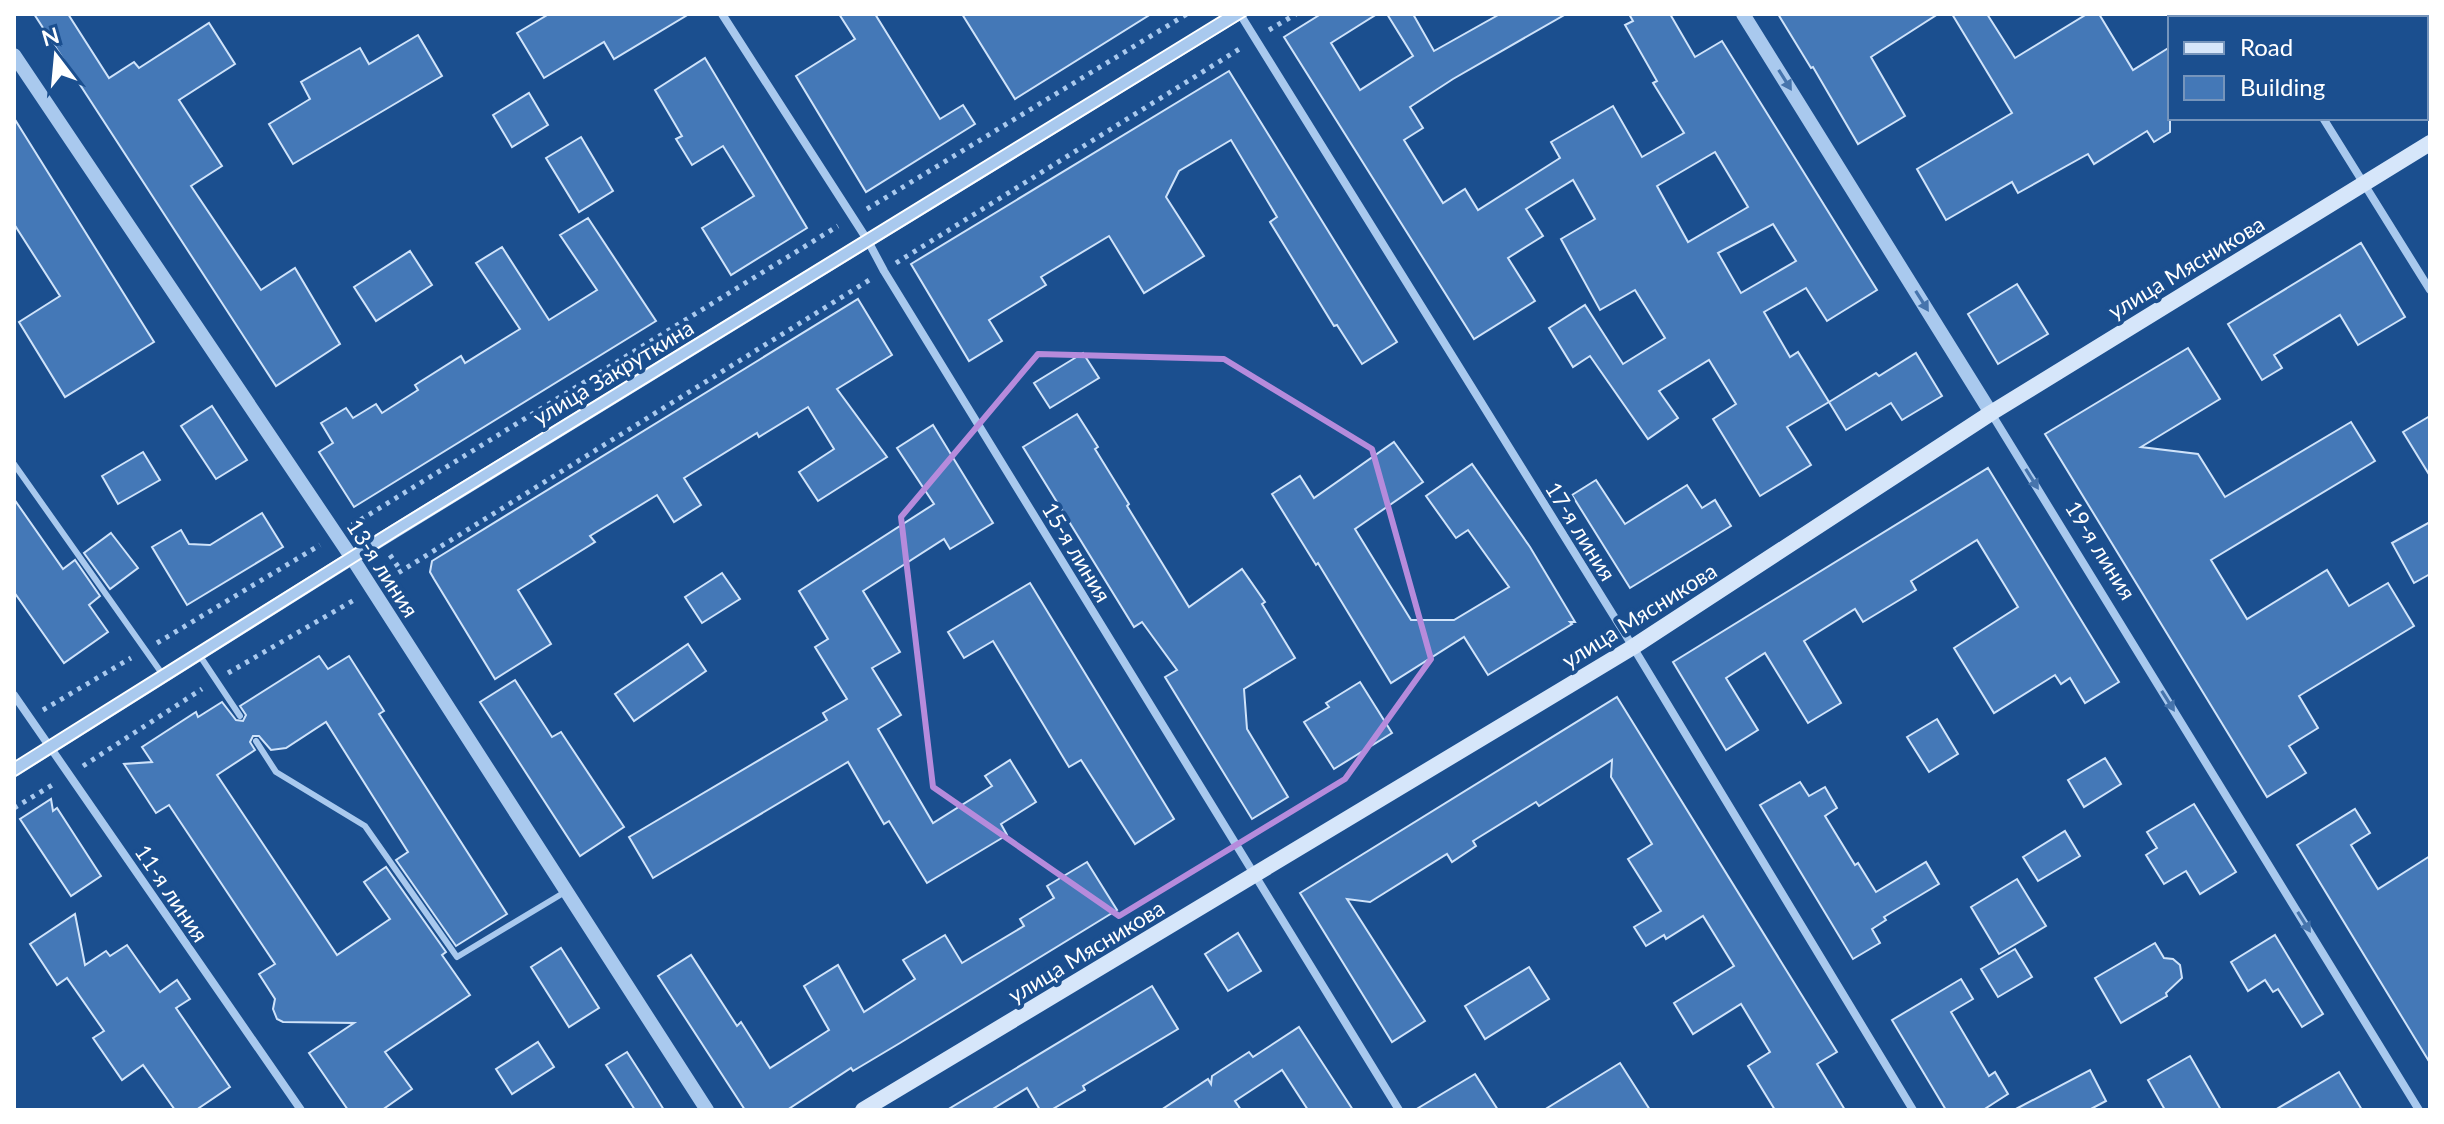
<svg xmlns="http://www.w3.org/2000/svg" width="2444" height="1124" font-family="Lato,sans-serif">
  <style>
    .building { fill: #4478b7; stroke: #cfe3fa; stroke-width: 2; fill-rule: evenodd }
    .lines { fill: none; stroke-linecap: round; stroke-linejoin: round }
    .path { stroke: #a9c9ee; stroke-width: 5; stroke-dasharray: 4 6; stroke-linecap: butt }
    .service { stroke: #a9c9ee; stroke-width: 6 }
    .minor { stroke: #a9c9ee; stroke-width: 8 }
    .tertiary { stroke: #a9c9ee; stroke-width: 14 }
    .secondary { stroke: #d6e6fa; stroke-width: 16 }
    .tram { stroke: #fff; stroke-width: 2 }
    .oneway { fill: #4674ac }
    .marked { fill: none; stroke: #b68bdc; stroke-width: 6; stroke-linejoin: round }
    .labels { text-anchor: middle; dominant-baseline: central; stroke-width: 8; stroke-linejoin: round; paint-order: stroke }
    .street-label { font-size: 22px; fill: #fff; stroke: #1b4f8f }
  </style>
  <rect width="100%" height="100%" fill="#1b4f8f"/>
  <g class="building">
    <polygon points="34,14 68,14 109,78 134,62 139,68 209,23 235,64 179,100 222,166 191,186 261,290 295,268 340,344 276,386"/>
    <polygon points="549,14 689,14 614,59 604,42 544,78 517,33"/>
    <polygon points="839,14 875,14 940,119 963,105 975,124 866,192 796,76 855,39"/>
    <polygon points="962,14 1151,14 1015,99"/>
    <path d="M1321 14H1377L1331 43 1360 90 1413 56 1387 14H1413L1434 51 1500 14H1566L1453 79 1410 107 1423 128 1404 140 1443 203 1465 189 1478 210 1560 158 1551 142 1613 106 1642 157 1684 133 1653 83 1657 81 1625 25 1633 21 1629 14H1670L1695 57 1722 41 1877 290 1827 321 1806 288 1764 312 1790 357 1798 352 1829 402 1787 427 1811 465 1760 496 1713 419 1736 404 1709 360 1659 391 1678 418 1648 439 1590 356 1573 367 1549 328 1585 305 1623 364 1665 338 1635 290 1600 310 1561 239 1595 219 1573 180 1526 209 1543 236 1508 258 1535 301 1474 339 1284 37ZM1715 152 1748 207 1688 242 1657 186ZM1773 224 1796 261 1741 293 1718 253Z"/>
    <polygon points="1778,14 1938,14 1871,57 1905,116 1858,144 1813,67 1811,68"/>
    <polygon points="1952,14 1987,14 2015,58 2087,14 2099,14 2133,70 2170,47 2170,132 2154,142 2147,131 2094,164 2088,154 2018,193 2012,182 1946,220 1917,169 2012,113"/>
    <polygon points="418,35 442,76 293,164 269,124 310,99 301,82 360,48 369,64"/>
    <polygon points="705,58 807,228 731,275 702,228 754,196 723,146 692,165 676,139 682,136 655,90"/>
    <polygon points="1229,71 1397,342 1362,364 1337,325 1334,326 1270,222 1277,217 1231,140 1179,171 1166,197 1204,256 1144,293 1109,236 1041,277 1046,285 989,320 1002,341 969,361 911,264"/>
    <polygon points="529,93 548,125 512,147 493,115"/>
    <polygon points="14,118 154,342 65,397 19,322 60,296 14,224"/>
    <polygon points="581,137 613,191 579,212 546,158"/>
    <polygon points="588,218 656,321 354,507 319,452 333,443 321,423 346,408 353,418 376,404 382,413 418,390 415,385 461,356 465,363 520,329 476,263 502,247 549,320 597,290 560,235"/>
    <polygon points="2361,243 2405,317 2358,345 2340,315 2274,355 2282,368 2262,380 2228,324"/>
    <polygon points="410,251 432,285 376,321 354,287"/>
    <polygon points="2017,284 2048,334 1998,364 1968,314"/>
    <polygon points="858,299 892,355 837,389 887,457 818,501 799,472 834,449 808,407 759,437 757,433 684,478 701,505 674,522 657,495 590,536 595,542 518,590 551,644 495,679 434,579 430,572 432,561"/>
    <polygon points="2188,348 2220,399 2141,447 2198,454 2225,497 2351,422 2375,461 2211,560 2247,619 2327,570 2349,606 2388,583 2414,626 2299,696 2318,728 2289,746 2306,773 2267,797 2045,434"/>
    <polygon points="1083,353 1099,378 1050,408 1034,383"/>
    <polygon points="1916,353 1942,396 1902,420 1891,403 1846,430 1829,402 1876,373 1879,376"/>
    <polygon points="212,406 247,460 216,479 181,426"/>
    <polygon points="1077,414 1098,447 1095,449 1129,504 1127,506 1189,607 1242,569 1265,602 1262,604 1295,658 1244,689 1247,729 1288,797 1252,819 1165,677 1177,670 1142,622 1134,627 1023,447"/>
    <polygon points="2430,416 2430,476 2403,432"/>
    <polygon points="933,425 993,523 950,549 944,539 863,591 900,652 872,668 901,715 878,729 933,823 992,786 985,776 1010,760 1036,802 1001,824 1007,835 927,883 889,821 884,824 848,762 653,878 629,837 827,720 823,713 847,699 815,647 828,639 799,591 934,504 897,448"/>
    <polygon points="1394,442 1423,482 1355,529 1411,620 1454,620 1509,587 1468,530 1456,538 1426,496 1472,464 1530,547 1575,622 1570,622 1572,624 1488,675 1464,637 1391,683 1318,563 1316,565 1272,494 1300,476 1314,498"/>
    <polygon points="143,452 160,480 118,504 102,476"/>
    <polygon points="1988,468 2119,682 2085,703 2070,678 2061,684 2055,675 1994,713 1954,648 2018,607 1977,540 1911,581 1916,590 1863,622 1855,609 1804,641 1841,703 1808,723 1765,653 1726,678 1758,730 1726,750 1673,662"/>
    <polygon points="1596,480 1625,524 1687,485 1702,508 1715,500 1731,526 1630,588 1572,495"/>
    <polygon points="14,499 63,569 75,560 100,596 89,605 108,632 64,663 14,592"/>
    <polygon points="262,513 283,547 187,605 152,547 181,530 189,544 210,545"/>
    <polygon points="2430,522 2430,574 2414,583 2392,543"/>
    <polygon points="111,533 138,568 110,589 84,553"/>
    <polygon points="722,573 740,599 702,623 685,597"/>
    <polygon points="1030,583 1174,819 1135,844 1081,760 1069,767 993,641 964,658 948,632"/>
    <polygon points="688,644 706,671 634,721 615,694"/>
    <polygon points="319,656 328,669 349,656 384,711 379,714 507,914 456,946 396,860 408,852 326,722 286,748 271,750 259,736 253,736 250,742 255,750 217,775 337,955 390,919 364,882 386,867 446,952 442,955 470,995 385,1052 412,1089 382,1110 348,1110 309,1053 354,1023 283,1022 277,1019 273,1009 275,999 259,974 275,964 169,805 156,813 124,764 152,762 142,747 196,712 198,717 222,702 236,720 243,721 246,715 240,706"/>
    <polygon points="515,680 552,737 561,732 624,827 580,856 480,702"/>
    <polygon points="1360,682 1392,733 1334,769 1304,722 1329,707 1326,703"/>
    <polygon points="1617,697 1837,1052 1817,1064 1845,1110 1775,1110 1748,1066 1770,1052 1741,1004 1693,1034 1674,1003 1734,966 1703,916 1666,939 1664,935 1646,946 1634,927 1661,911 1628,859 1652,844 1611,777 1612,760 1539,806 1536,802 1473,841 1476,846 1452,862 1447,854 1370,902 1347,899 1425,1021 1392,1042 1300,893"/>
    <polygon points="1937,719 1958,754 1929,772 1907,737"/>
    <polygon points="2105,758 2121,784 2084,807 2068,780"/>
    <polygon points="1800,782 1809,796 1825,787 1837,808 1825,816 1855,865 1858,863 1876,892 1926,862 1939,884 1884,917 1886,920 1872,929 1880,943 1853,959 1760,805"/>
    <polygon points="51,799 53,811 57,808 101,876 71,896 20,819"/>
    <polygon points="2194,804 2236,872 2200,894 2186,871 2164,884 2146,855 2157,848 2147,832"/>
    <polygon points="2355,809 2370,833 2351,845 2378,889 2430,856 2430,1063 2297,845"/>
    <polygon points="2065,831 2080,856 2038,881 2023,857"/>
    <polygon points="1087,862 1117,910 900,1043 853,1071 851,1068 787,1110 745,1110 658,976 691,955 737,1026 741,1022 770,1068 829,1030 804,986 838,965 864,1012 915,979 903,960 945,935 962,963 1024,926 1020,919 1054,898 1047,886"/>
    <polygon points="2017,879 2046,926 1999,954 1971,907"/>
    <polygon points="75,914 85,965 106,951 110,956 127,945 160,992 177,980 190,999 176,1008 230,1087 196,1110 175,1110 143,1065 122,1080 93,1038 104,1031 67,978 57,985 30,944"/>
    <polygon points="1238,933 1261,971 1228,991 1205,954"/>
    <polygon points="2275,935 2323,1014 2302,1027 2278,989 2273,992 2265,980 2248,991 2231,962"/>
    <polygon points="2155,943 2164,958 2173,959 2180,965 2182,978 2166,993 2167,996 2121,1023 2095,978"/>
    <polygon points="561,948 599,1008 569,1027 531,967"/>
    <polygon points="2015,949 2032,977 1998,997 1981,969"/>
    <polygon points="1529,967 1549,999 1485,1039 1465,1006"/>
    <polygon points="1961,979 1973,999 1951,1012 1989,1076 1995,1072 2008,1094 1983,1110 1946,1110 1892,1020"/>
    <polygon points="1152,986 1178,1029 1083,1086 1085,1090 1051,1110 1040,1110 1027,1088 991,1110 947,1110"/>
    <polygon points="1299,1027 1353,1110 1308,1110 1282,1070 1235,1101 1241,1110 1161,1110 1208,1079 1211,1084 1212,1076 1249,1052 1253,1057"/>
    <polygon points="538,1042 554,1067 512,1094 496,1069"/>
    <polygon points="627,1052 647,1083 664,1110 635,1110 606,1065"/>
    <polygon points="2190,1056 2221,1110 2165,1110 2148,1080"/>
    <polygon points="1620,1063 1650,1110 1544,1110"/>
    <polygon points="2090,1070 2106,1101 2089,1110 2014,1110"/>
    <polygon points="2339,1072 2362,1110 2275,1110"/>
    <polygon points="1475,1074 1498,1110 1415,1110"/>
  </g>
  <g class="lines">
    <g class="path">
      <polyline points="1269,30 1296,14"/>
      <polyline points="867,209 1187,14"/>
      <polyline points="896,263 1241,48"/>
      <polyline points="352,525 838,226"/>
      <polyline points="390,555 401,571"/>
      <polyline points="390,578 871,279"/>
      <polyline points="157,643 320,545"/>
      <polyline points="228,673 354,600"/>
      <polyline points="43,710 131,658"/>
      <polyline points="83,766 202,689"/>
      <polyline points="14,808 54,784"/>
    </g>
    <g class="service">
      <polyline points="14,464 163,675"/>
      <polyline points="200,656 240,716"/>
      <polyline points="256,741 276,772 365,826 457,957 565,892"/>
    </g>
    <g class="minor">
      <polyline points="722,14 868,241 884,271 1399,1110"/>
      <polyline points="1240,14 1633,647 1913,1110"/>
      <polyline points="2257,14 2259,18"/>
      <polyline points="2323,118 2430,290"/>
      <polyline points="1991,413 2419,1110"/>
      <polyline points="14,695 301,1110"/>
    </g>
    <g class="tertiary">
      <polyline points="1743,14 1991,413"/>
      <polyline points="14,55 356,564 707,1110"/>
      <polyline points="14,770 380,540 1237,14"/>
    </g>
    <polyline class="secondary" points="863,1110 1633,647 1991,413 2430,143"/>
    <g class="tram">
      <polyline points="14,762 391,526 1224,14"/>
      <polyline points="14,777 397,536 1249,14"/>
    </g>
  </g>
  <defs><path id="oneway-solid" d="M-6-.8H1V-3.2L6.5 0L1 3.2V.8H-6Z" transform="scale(2)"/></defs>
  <g class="oneway">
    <use href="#oneway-solid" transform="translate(1785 80) rotate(58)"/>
    <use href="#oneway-solid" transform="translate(1922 301) rotate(58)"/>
    <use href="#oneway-solid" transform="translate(2032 479) rotate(58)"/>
    <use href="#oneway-solid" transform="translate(2168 701) rotate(58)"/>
    <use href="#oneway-solid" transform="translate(2304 922) rotate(58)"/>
  </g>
  <path class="marked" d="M1038 354 1224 359 1372 449 1431 659 1345 779 1119 916 933 787 901 517Z"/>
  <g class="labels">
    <g class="street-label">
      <text transform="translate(2186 267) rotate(-31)">улица Мясникова</text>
      <text transform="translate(613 372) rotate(-31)">улица Закруткина</text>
      <text transform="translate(1581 531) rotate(58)">17-я линия</text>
      <text transform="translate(2101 550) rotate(58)">19-я линия</text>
      <text transform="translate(1077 552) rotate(59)">15-я линия</text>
      <text transform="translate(383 568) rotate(57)">13-я линия</text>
      <text transform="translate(1639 615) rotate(-32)">улица Мясникова</text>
      <text transform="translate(172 893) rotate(56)">11-я линия</text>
      <text transform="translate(1086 951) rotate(-31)">улица Мясникова</text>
    </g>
  </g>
  <rect width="2444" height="1124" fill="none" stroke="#ffffff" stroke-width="32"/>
  <rect x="2168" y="16" width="260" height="104" fill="#1b4f8f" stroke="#7695bc" stroke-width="2"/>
  <rect x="2184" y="42" width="40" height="12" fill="#d6e6fa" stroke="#7695bc" stroke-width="2"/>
  <text x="2240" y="56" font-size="24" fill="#ffffff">Road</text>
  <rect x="2184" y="76" width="40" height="24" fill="#4478b7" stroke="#7695bc" stroke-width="2"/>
  <text x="2240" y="96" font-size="24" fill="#ffffff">Building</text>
  <g transform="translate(56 56) rotate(344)" stroke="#1b4f8f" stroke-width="6" paint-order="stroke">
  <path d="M0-6L14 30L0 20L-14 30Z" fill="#ffffff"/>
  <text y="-12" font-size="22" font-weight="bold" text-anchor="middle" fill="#ffffff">N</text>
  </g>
</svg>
